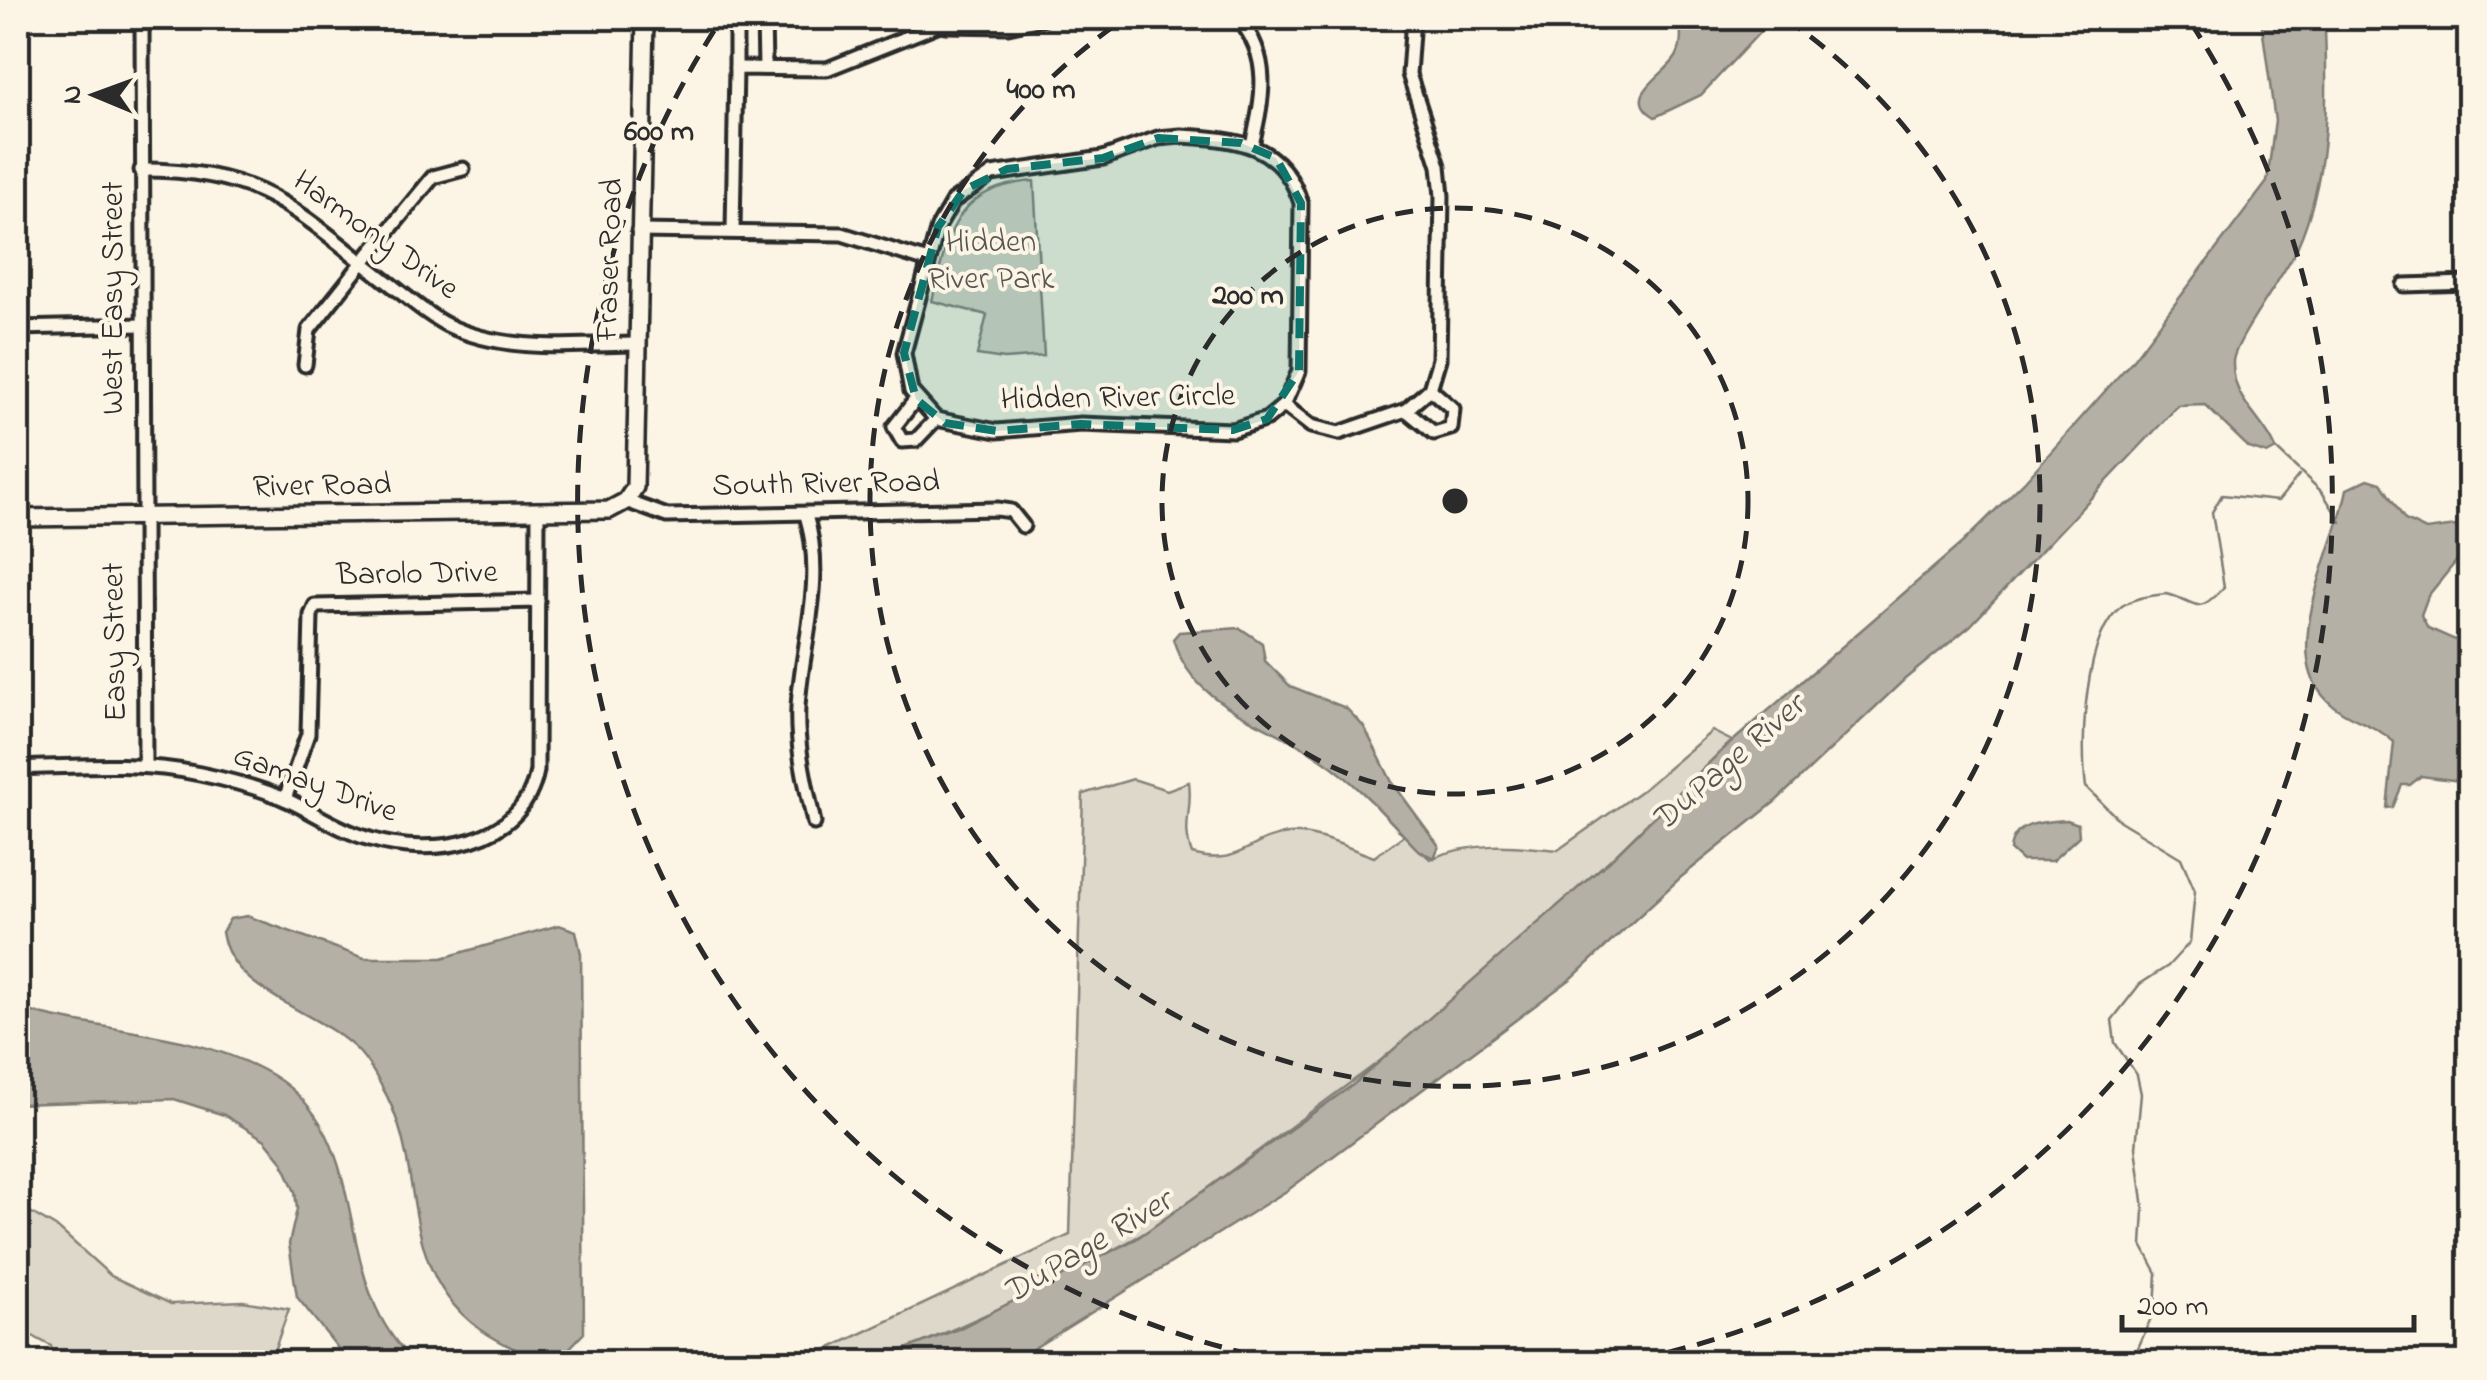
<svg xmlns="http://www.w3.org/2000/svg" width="2487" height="1380" font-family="'Indie Flower',sans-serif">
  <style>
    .green { fill: #ded8ca; stroke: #84827a; stroke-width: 2.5 }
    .water { fill: #b4b0a5; stroke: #7d7b74; stroke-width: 2.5 }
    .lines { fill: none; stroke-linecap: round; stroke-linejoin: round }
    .stream { stroke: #7d7b74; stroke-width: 2.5 }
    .minor-casing { stroke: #2b2b2b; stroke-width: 19 }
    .tertiary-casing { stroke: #2b2b2b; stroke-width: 22 }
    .minor { stroke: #fcf5e5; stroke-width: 11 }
    .tertiary { stroke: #fcf5e5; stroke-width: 15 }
    .marked { fill: #0f766e; fill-opacity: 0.2; stroke: #0f766e; stroke-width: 8; stroke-dasharray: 20 12; stroke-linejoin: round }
    .ring { fill: none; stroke: #2b2b2b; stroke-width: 5; stroke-dasharray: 18 12 }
    .labels { text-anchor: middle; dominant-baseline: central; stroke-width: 8; stroke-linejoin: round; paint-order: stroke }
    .street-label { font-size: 32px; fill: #2b2b2b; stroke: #fcf5e5 }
    .park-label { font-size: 32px; fill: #585653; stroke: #fcf5e5 }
    .water-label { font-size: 35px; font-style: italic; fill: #545350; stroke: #fcf5e5 }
    .centre { fill: #2b2b2b; stroke: #fcf5e5; stroke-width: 5 }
    .ring-label { font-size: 30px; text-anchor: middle; font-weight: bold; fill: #2b2b2b; stroke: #fcf5e5; stroke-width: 8; stroke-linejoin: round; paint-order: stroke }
  </style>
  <rect width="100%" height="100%" fill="#fcf5e5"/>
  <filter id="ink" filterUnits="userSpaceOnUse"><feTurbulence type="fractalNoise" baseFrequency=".01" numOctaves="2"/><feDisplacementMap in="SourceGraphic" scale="20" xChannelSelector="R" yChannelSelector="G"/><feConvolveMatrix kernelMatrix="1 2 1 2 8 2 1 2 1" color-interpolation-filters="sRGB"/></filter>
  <g filter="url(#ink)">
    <g class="green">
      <path d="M1034 181 1044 356 1004 359 977 355 987 315 932 301C949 233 952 188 1034 181Z"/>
      <path d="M1712 731 1732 741 1610 860 1399 1047 1152 1229 1023 1298 918 1345 872 1362H801L1070 1235 1083 794 1133 779 1167 790 1189 782C1193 811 1181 825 1192 854 1242 868 1249 837 1289 834 1317 832 1348 848 1374 857L1404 835 1430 859C1473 841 1512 845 1558 850L1645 788Z"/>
      <polygon points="18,1205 59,1229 111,1276 171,1304 243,1301 289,1309 270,1362 51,1362 51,1346 27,1333 18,1312"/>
    </g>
    <g class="water">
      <path d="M1679 18H1773L1701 95 1655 117C1620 96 1664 77 1676 57 1683 45 1681 30 1679 18Z"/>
      <path d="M2261 18H2324L2325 30C2328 106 2328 178 2297 248 2286 273 2233 343 2233 362 2232 402 2263 417 2276 449L2267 454 2249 448 2205 405 2178 406 1970 626 1905 679 1776 801 1680 878 1572 978 1288 1190 1020 1357 1007 1362H872L958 1329 1136 1239 1354 1084 1610 860 1719 753 1962 543 2024 482 2131 362 2267 182 2275 121Z"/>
      <path d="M2368 479 2381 483 2405 520 2426 530 2456 526 2467 539V548L2428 596 2421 615 2428 628 2469 646V782L2421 776 2410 785H2402L2393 807 2387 808 2394 742C2373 722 2344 720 2324 697 2279 647 2337 545 2347 489Z"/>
      <path d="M1240 628 1262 643 1265 661 1290 686 1346 708 1364 727 1392 782 1439 846 1434 858 1418 850C1388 819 1358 784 1323 760 1268 720 1195 711 1173 639L1179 632Z"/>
      <path d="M2067 820 2078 824 2079 836 2052 861H2022L2010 850C2013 821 2044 822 2067 820Z"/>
      <path d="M247 916 364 958H442L559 925 576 931 581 954 584 1333 560 1358C533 1359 512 1349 489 1335 391 1274 431 1169 381 1085 375 1074 368 1062 360 1053 320 1009 232 996 222 932L230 919Z"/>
      <path d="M18 1008C97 1032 186 1030 261 1069 383 1130 322 1278 415 1362H349L297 1297 289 1244 297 1209 295 1192 282 1161 265 1140 224 1115 174 1099 18 1104Z"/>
    </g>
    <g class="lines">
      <g class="stream">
        <polyline points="2276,449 2322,492 2341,522"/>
        <path d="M2132 1362 2155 1309 2157 1273 2142 1245 2144 1210 2136 1147 2141 1094 2137 1075 2115 1043 2112 1020 2140 984 2168 966 2190 942 2195 891 2181 858 2120 821 2086 787C2080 743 2084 634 2122 606 2133 598 2154 595 2167 594 2199 602 2195 617 2224 587L2212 512 2222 495 2278 501 2299 475"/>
      </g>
      <defs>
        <g id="minor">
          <polyline points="142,18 145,765"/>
          <polyline points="736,18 736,68"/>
          <polyline points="764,18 765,68"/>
          <path d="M1238 18C1272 58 1263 97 1252 145"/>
          <polyline points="945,25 1008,26 1045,18"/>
          <path d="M1181 136C1237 139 1282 143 1301 203L1299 371 1284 405 1267 419 1233 430 1081 424 997 431 936 419 911 391 904 353 938 227 953 201 992 174 1103 158 1158 138Z"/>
          <path d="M141 170C263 170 294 209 385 280 405 295 425 314 447 325 505 353 574 345 636 344"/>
          <polyline points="733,230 736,68 827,69 955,18"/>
          <polyline points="638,231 842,234 928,261"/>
          <polyline points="2404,285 2470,283"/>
          <polyline points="18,328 142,325"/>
          <polyline points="305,365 309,330 363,262 433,177 463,169"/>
          <polyline points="916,399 894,427 902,441 916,440 936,419"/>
          <polyline points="1284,405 1311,426 1339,433 1406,410 1430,389 1439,359 1442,196 1439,166 1409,74 1413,18"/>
          <polyline points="1406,410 1434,433 1451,428 1453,409 1430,389"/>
          <polyline points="626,501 667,516 997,509 1011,511 1023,526"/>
          <path d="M806 515C826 581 802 641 798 707 796 747 806 784 814 823"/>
          <path d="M18 768C79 766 140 761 200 774 229 780 260 788 287 800 315 813 341 831 370 839 433 858 523 845 537 771L538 510"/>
          <polyline points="285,799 308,734 311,615 315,606 538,601"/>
        </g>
        <polyline id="tertiary" points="18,518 609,510 626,501 635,487 645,18"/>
      </defs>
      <use href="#minor" class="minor-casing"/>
      <use href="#tertiary" class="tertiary-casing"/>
      <use href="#minor" class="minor"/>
      <use href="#tertiary" class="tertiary"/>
    </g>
  </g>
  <path class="marked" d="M1158 138 1241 143 1276 158 1301 203 1299 371 1267 419 1233 430 1081 424 997 431 945 423 916 399 904 353 938 227 964 190 1007 169 1103 158Z"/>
  <g class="ring">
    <circle cx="1455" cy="501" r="293"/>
    <path d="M1786 19A585 585 0 1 1 1124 19"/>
    <path d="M1280 1361A878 878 0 0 1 719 23M2191 23A878 878 0 0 1 1630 1361"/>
  </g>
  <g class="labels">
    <g class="street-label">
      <text transform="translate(375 236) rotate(36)">Harmony Drive</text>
      <text transform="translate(611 260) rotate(-88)">Fraser Road</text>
      <text transform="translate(114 298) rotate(-90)">West Easy Street</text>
      <text transform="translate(1118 399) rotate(-1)">Hidden River Circle</text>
      <text transform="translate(826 485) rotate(-1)">South River Road</text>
      <text transform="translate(322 487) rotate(-1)">River Road</text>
      <text transform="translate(417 575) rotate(-1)">Barolo Drive</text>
      <text transform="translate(116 642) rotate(-91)">Easy Street</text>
      <text transform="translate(315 785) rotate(20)">Gamay Drive</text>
    </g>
    <g class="park-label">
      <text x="991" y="243">Hidden<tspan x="991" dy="37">River Park</tspan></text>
    </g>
    <g class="water-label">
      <text transform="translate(1729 764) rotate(-41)">DuPage River</text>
      <text transform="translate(1088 1248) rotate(-31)">DuPage River</text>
    </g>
  </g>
  <circle cx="1455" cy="501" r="15" class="centre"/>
  <g class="ring-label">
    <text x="1041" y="98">400 m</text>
    <text x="659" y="140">600 m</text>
    <text x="1248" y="304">200 m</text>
  </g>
  <rect width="2487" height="1380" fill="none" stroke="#fcf5e5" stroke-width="60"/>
  <rect x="30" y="30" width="2427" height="1320" fill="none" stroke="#2b2b2b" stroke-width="4" filter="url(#ink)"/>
  <g transform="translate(95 95) rotate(271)" stroke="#fcf5e5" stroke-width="8" paint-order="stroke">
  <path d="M0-8L18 38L0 25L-18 38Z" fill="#2b2b2b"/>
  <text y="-15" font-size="28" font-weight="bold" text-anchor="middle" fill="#2b2b2b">N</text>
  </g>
  <path d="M2122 1315v15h292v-15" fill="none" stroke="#2b2b2b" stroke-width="5"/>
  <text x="2137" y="1315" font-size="30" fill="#2b2b2b" stroke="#fcf5e5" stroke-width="8" paint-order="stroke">200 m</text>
</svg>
